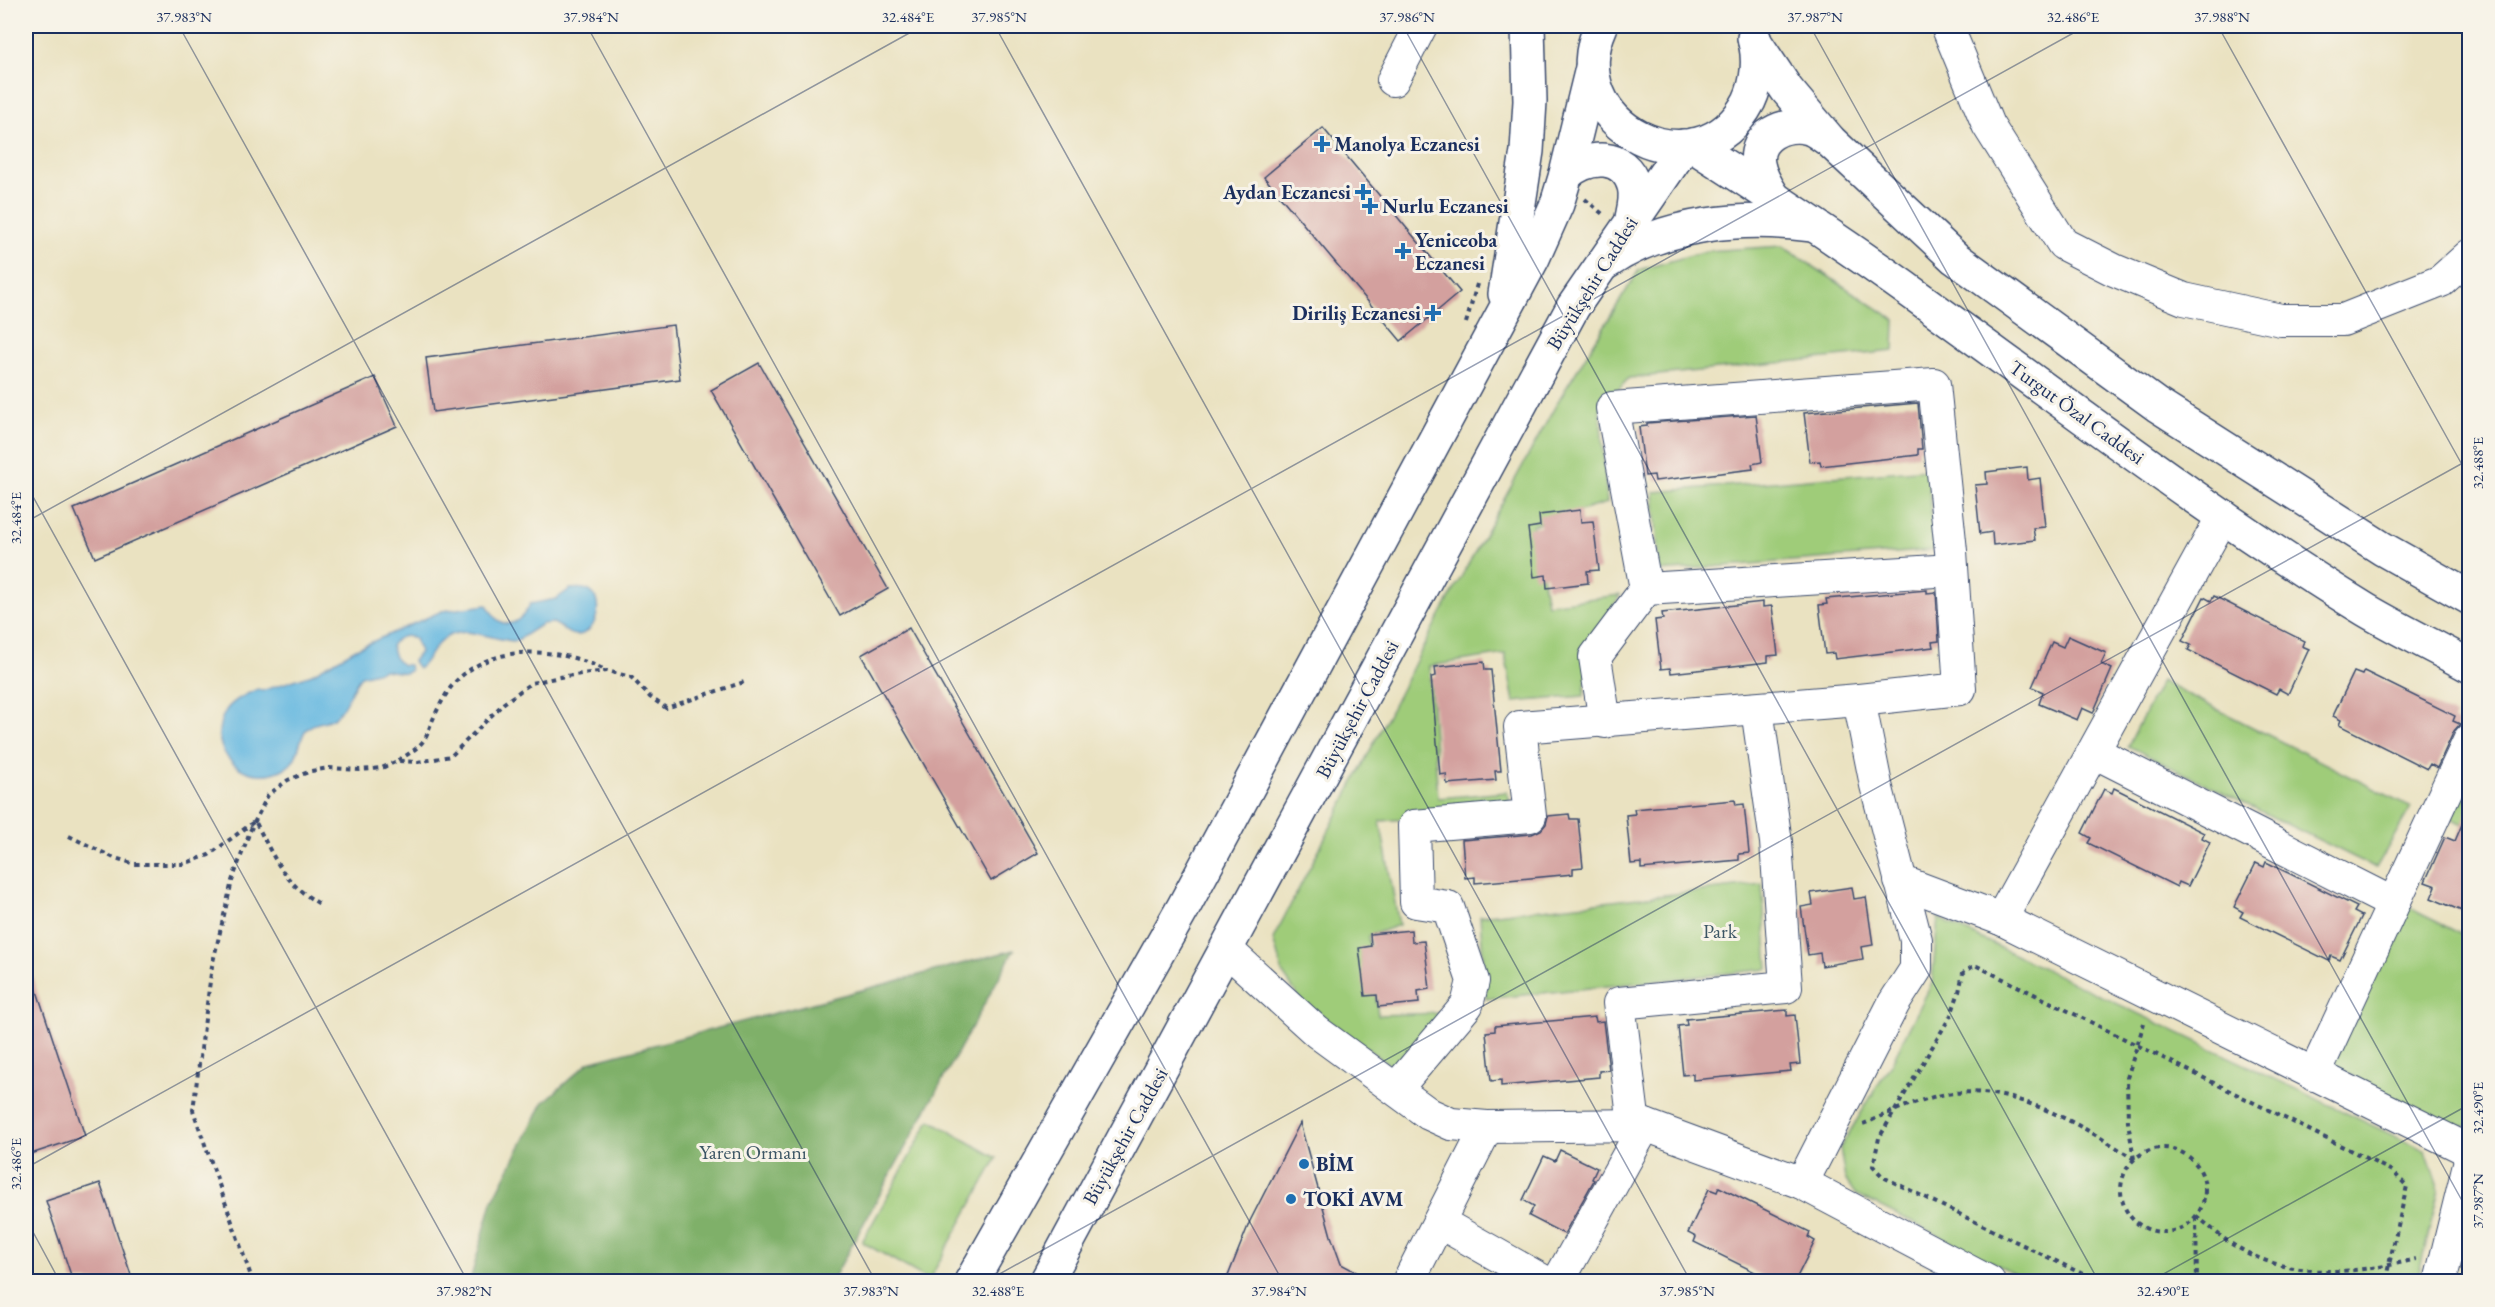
<svg xmlns="http://www.w3.org/2000/svg" width="2495" height="1307" font-family="'EB Garamond',serif">
  <style>
    .green { fill: #9fcc79; stroke: #5d7e6c; stroke-width: 1.5 }
    .forest { fill: #7fb069; stroke: #4d7064; stroke-width: 1.5 }
    .water { fill: #64b7e0; stroke: #40739f; stroke-width: 1.5 }
    .building { fill: #d3a09e }
    .lines { fill: none; stroke-linecap: round; stroke-linejoin: round }
    .minor-casing { stroke: #3a4a6d; stroke-width: 34 }
    .major-casing { stroke: #3a4a6d; stroke-width: 36 }
    .path { stroke: #3a4a6d; stroke-width: 4; stroke-dasharray: 4.5 4.5; stroke-linecap: butt }
    .minor { stroke: #fff; stroke-width: 32 }
    .major { stroke: #fff; stroke-width: 33 }
    .ticks { fill: none; stroke: #1b2f5e; stroke-width: 1.5; stroke-opacity: 0.45 }
    .poi-dot { fill: #1f6fb2; stroke: #f7f3e8; stroke-width: 2 }
    .labels { text-anchor: middle; dominant-baseline: central; stroke-width: 6; stroke-linejoin: round; paint-order: stroke }
    .poi-label { font-size: 20px; font-weight: bold; fill: #1b2f5e; stroke: #f7f3e8; text-anchor: start }
    .street-label { font-size: 20px; fill: #1b2f5e; stroke: #f7f3e8 }
    .park-label { font-size: 20px; fill: #3c5665; stroke: #f7f3e8 }
    .neatline { fill: none; stroke: #1b2f5e; stroke-width: 2 }
    .ticks-label { font-size: 15px; text-anchor: middle; fill: #1b2f5e }
  </style>
  <rect width="100%" height="100%" fill="#f7f3e8"/>
  <filter id="ink" filterUnits="userSpaceOnUse"><feTurbulence type="fractalNoise" baseFrequency=".0167" numOctaves="2"/><feDisplacementMap in="SourceGraphic" scale="12" xChannelSelector="R" yChannelSelector="G"/><feConvolveMatrix kernelMatrix="1 2 1 2 8 2 1 2 1" color-interpolation-filters="sRGB"/></filter>
  <filter id="wash" filterUnits="userSpaceOnUse"><feTurbulence type="fractalNoise" baseFrequency=".008" numOctaves="4" result="noise"/><feDisplacementMap in="SourceGraphic" scale="24" xChannelSelector="R" yChannelSelector="G"/><feGaussianBlur stdDeviation="1.35" result="paint"/><feColorMatrix in="noise" values="0 0 0 0 0 0 0 0 0 0 0 0 0 0 0 0 0 1.4 0 .05"/><feComposite in="paint" operator="in"/></filter>
  <g filter="url(#wash)">
    <rect width="100%" height="100%" fill="#eae2c1"/>
    <g class="green">
      <polygon points="1782,246 1895,320 1894,351 1629,378 1600,410 1607,503 1533,525 1547,604 1620,595 1590,646 1584,696 1514,702 1505,654 1429,666 1438,798 1507,792 1513,811 1380,821 1399,925 1368,936 1378,1015 1444,1013 1400,1072 1302,1002 1283,974 1273,939 1433,628 1560,398 1639,270 1706,251"/>
      <polygon points="1927,469 1935,550 1659,571 1654,492"/>
      <polygon points="2161,681 2411,807 2376,868 2128,746"/>
      <polygon points="2469,775 2469,828 2442,813"/>
      <polygon points="1762,884 1768,969 1486,999 1480,916"/>
      <polygon points="2403,905 2469,938 2469,1126 2443,1126 2329,1063"/>
      <polygon points="1938,918 2426,1151 2439,1189 2417,1281 2030,1281 1855,1194 1845,1179 1840,1148 1892,1062 1932,983"/>
      <polygon points="930,1120 997,1158 929,1280 862,1242"/>
    </g>
    <polygon class="forest" points="1014,950 832,1281 470,1281 492,1202 543,1103 589,1062"/>
    <path class="water" d="M570 589C574 589 580 588 584 589 606 593 599 633 578 635 567 636 562 626 553 623L542 624 516 641C491 641 465 622 442 640 432 648 428 662 418 669L413 661 420 652 415 639C406 633 397 637 391 646L396 660 403 665H409L410 671 405 673 384 670 361 676C351 687 346 706 337 715 329 724 313 720 305 731 298 743 299 759 287 767 247 791 203 751 225 712 231 701 246 694 258 689L262 691 312 674 356 649 442 611 487 605C491 610 494 618 499 621 513 630 525 615 530 604L556 599Z"/>
    <g id="blocks">
      <g class="building">
        <polygon points="1323,128 1460,292 1401,341 1264,177"/>
        <polygon points="673,325 680,379 433,412 426,358"/>
        <polygon points="759,363 888,589 840,616 711,390"/>
        <polygon points="375,377 397,426 95,558 74,509"/>
        <polygon points="1918,403 1922,449 1918,449 1918,455 1821,466 1820,461 1810,462 1804,413"/>
        <polygon points="1756,415 1762,462 1752,464 1753,469 1655,481 1654,475 1645,476 1639,427 1647,426 1647,423"/>
        <polygon points="2027,467 2028,480 2040,478 2045,527 2033,528 2035,540 1993,545 1992,532 1980,534 1975,485 1987,484 1986,472"/>
        <polygon points="1580,510 1581,522 1593,521 1599,570 1587,571 1588,583 1547,588 1546,575 1534,577 1528,528 1540,526 1539,515"/>
        <polygon points="1927,590 1927,593 1936,592 1939,641 1932,642 1933,647 1835,659 1834,653 1825,654 1819,605 1827,604 1826,599"/>
        <polygon points="2214,596 2304,641 2302,646 2309,649 2288,694 2279,689 2276,694 2188,650 2191,645 2182,641 2204,597 2211,601"/>
        <polygon points="1763,602 1763,607 1772,606 1778,655 1768,656 1768,662 1671,673 1670,668 1661,669 1655,620 1663,619 1662,613"/>
        <polygon points="909,628 1038,853 991,881 861,655"/>
        <polygon points="2068,636 2106,653 2101,664 2112,669 2093,713 2082,708 2077,720 2039,704 2043,692 2032,687 2052,642 2063,647"/>
        <polygon points="1484,662 1485,670 1491,670 1501,771 1495,771 1496,780 1447,784 1446,774 1440,775 1431,677 1436,676 1435,667"/>
        <polygon points="2364,671 2455,716 2453,721 2460,724 2454,731 2437,768 2430,764 2427,769 2339,725 2341,720 2333,716 2354,672 2362,675"/>
        <polygon points="2114,788 2204,833 2202,838 2210,842 2188,886 2179,882 2177,887 2088,843 2091,838 2082,833 2104,789 2112,793"/>
        <polygon points="1735,800 1736,805 1744,804 1749,853 1739,854 1739,860 1641,869 1641,863 1631,864 1626,815 1635,814 1634,809"/>
        <polygon points="2469,808 2469,914 2431,898 2436,886 2425,882 2445,837 2455,841"/>
        <polygon points="1569,814 1570,819 1578,819 1583,867 1573,868 1573,874 1475,883 1475,877 1465,878 1462,840 1532,834 1541,830 1546,824 1548,816"/>
        <polygon points="2266,862 2357,907 2354,912 2362,916 2340,960 2331,956 2329,961 2240,917 2243,912 2234,907 2256,863 2264,867"/>
        <polygon points="1852,887 1854,899 1866,897 1873,945 1861,947 1863,959 1822,966 1820,953 1808,955 1801,907 1813,905 1811,893"/>
        <polygon points="1411,930 1412,942 1424,941 1430,989 1418,991 1419,1003 1378,1007 1377,995 1365,996 1359,948 1371,946 1370,934"/>
        <polygon points="29,967 85,1136 31,1154 26,1137 26,968"/>
        <polygon points="1787,1010 1787,1016 1795,1015 1800,1064 1790,1065 1791,1071 1693,1080 1693,1074 1683,1075 1678,1026 1687,1025 1686,1019"/>
        <polygon points="1595,1017 1596,1022 1603,1021 1609,1070 1599,1071 1599,1077 1501,1086 1501,1080 1491,1081 1486,1032 1495,1031 1495,1026"/>
        <polygon points="1300,1123 1331,1236 1341,1264 1373,1281 1226,1281 1250,1221"/>
        <polygon points="1560,1150 1597,1168 1592,1179 1594,1180 1564,1234 1529,1216 1534,1206 1523,1200 1544,1156 1555,1161"/>
        <polygon points="100,1183 127,1263 133,1281 73,1281 46,1201"/>
        <polygon points="1719,1187 1810,1232 1808,1237 1815,1241 1795,1281 1773,1281 1694,1242 1696,1237 1688,1233 1709,1189 1717,1192"/>
      </g>
    </g>
  </g>
  <g filter="url(#ink)">
    <use href="#blocks" fill-opacity="0" stroke="#3a4a6d" stroke-width="1.5"/>
    <g class="lines">
      <defs>
        <g id="minor">
          <polyline points="1947,26 1988,125 2063,244 2114,270 2184,299 2281,320 2343,320 2441,281 2470,255"/>
          <polyline points="1393,80 1421,26"/>
          <polyline points="1646,589 1952,570"/>
          <polyline points="1605,722 1595,657 1646,589 1612,408 1934,384 1951,551 1960,689 1859,700"/>
          <polyline points="2094,752 2392,903"/>
          <polyline points="1900,881 2001,919 2470,1151"/>
          <polyline points="2001,919 2223,516"/>
          <polyline points="1227,950 1317,1032 1429,1114 1451,1124 1487,1127 1645,1125 1802,1183 1894,1003 1916,969 1916,940 1876,785 1859,700 1520,727 1530,816 1414,826 1416,902 1448,907 1473,981 1467,1005 1396,1089"/>
          <polyline points="2314,1075 2470,739"/>
          <polyline points="1634,1125 1619,1003 1786,987 1776,842 1757,709"/>
          <polyline points="1802,1183 1989,1282"/>
          <polyline points="1439,1222 1545,1282"/>
          <polyline points="1408,1282 1487,1127"/>
          <polyline points="1558,1282 1645,1125"/>
          <polyline points="2440,1282 2470,1160"/>
        </g>
        <g id="major">
          <path d="M1601 26C1556 126 1699 197 1749 101 1758 82 1760 58 1754 38"/>
          <polyline points="1755,42 1787,90 1830,141 1955,258 2157,405 2383,549 2470,598"/>
          <path d="M1692 145C1767 193 1842 242 1915 295 2064 402 2209 514 2366 610 2400 630 2435 647 2470 666"/>
          <path d="M1566 174C1588 155 1624 152 1634 186 1637 197 1634 208 1632 218"/>
          <path d="M1774 198C1767 187 1760 177 1758 164 1753 136 1785 121 1809 128 1816 130 1822 136 1829 140"/>
          <path d="M1607 262C1666 222 1743 216 1811 225"/>
          <polyline points="1505,294 1527,151 1530,101 1528,26"/>
          <polyline points="971,1282 1183,908 1533,258 1557,204 1566,174 1592,68"/>
          <polyline points="1046,1282 1573,307 1684,146"/>
        </g>
      </defs>
      <use href="#minor" class="minor-casing"/>
      <use href="#major" class="major-casing"/>
      <g class="path">
        <polyline points="1585,199 1605,216"/>
        <polyline points="1466,323 1477,284"/>
        <path d="M398 760C408 755 420 747 426 737 428 733 429 728 431 724 436 712 443 698 451 687 487 642 558 646 605 670"/>
        <path d="M69 836 112 857 135 864H183L209 855 255 821C274 857 284 885 322 905"/>
        <path d="M1863 1124C1887 1114 1912 1102 1937 1096 2005 1079 2079 1123 2134 1159"/>
        <circle cx="2163" cy="1190" r="42"/>
        <polyline points="2134,1159 2128,1122 2127,1078 2144,1023"/>
        <path d="M2196 1216C2210 1226 2222 1239 2237 1247 2291 1280 2358 1274 2416 1259"/>
        <polyline points="2196,1217 2197,1282"/>
        <polyline points="253,1282 193,1110 212,966 232,881 250,831 268,795 288,780 311,771 329,768 360,770 382,768 397,761 418,762 451,756 504,703 531,683 565,676 607,671 631,677 650,697 666,708 744,682"/>
        <polyline points="2099,1282 1883,1177 1873,1166 1879,1138 1951,1015 1959,992 1963,973 1975,965 2392,1171 2407,1186 2385,1282"/>
      </g>
      <use href="#minor" class="minor"/>
      <use href="#major" class="major"/>
    </g>
  </g>
  <path class="ticks" d="M179 26 876 1282M587 26 1283 1282M995 26 1691 1282M1403 26 2099 1282M1810 26 2470 1215M2218 26 2470 479M26 484 468 1282M26 522 922 26M26 1168 2086 26M26 1219 60 1282M985 1282 2470 459M2149 1282 2470 1104"/>
  <g class="poi-dot">
    <path d="M1319 135h6v6h6v6h-6v6h-6v-6h-6v-6h6z"/>
    <path d="M1360 183h6v6h6v6h-6v6h-6v-6h-6v-6h6z"/>
    <path d="M1367 197h6v6h6v6h-6v6h-6v-6h-6v-6h6z"/>
    <path d="M1400 242h6v6h6v6h-6v6h-6v-6h-6v-6h6z"/>
    <path d="M1430 304h6v6h6v6h-6v6h-6v-6h-6v-6h6z"/>
    <circle cx="1304" cy="1164" r="6"/>
    <circle cx="1291" cy="1199" r="6"/>
  </g>
  <g class="labels">
    <g class="poi-label">
      <text x="1334" y="144">Manolya Eczanesi</text>
      <text x="1351" y="192" text-anchor="end">Aydan Eczanesi</text>
      <text x="1382" y="206">Nurlu Eczanesi</text>
      <text x="1415" y="240">Yeniceoba<tspan x="1415" dy="23">Eczanesi</tspan></text>
      <text x="1421" y="313" text-anchor="end">Diriliş Eczanesi</text>
      <text x="1316" y="1164">BİM</text>
      <text x="1303" y="1199">TOKİ AVM</text>
    </g>
    <g class="street-label">
      <text transform="translate(1592 283) rotate(-58)">Büyükşehir Caddesi</text>
      <text transform="translate(2077 412) rotate(36)">Turgut Özal Caddesi</text>
      <text transform="translate(1357 709) rotate(-62)">Büyükşehir Caddesi</text>
      <text transform="translate(1125 1136) rotate(-61)">Büyükşehir Caddesi</text>
    </g>
    <g class="park-label">
      <text x="1720" y="931">Park</text>
      <text x="753" y="1152">Yaren Ormanı</text>
    </g>
  </g>
  <rect width="2495" height="1307" fill="none" stroke="#f7f3e8" stroke-width="66"/>
  <rect x="33" y="33" width="2429" height="1241" class="neatline"/>
  <g class="ticks-label">
    <text x="184" y="22">37.983°N</text>
    <text x="591" y="22">37.984°N</text>
    <text x="908" y="22">32.484°E</text>
    <text x="999" y="22">37.985°N</text>
    <text x="1407" y="22">37.986°N</text>
    <text x="1815" y="22">37.987°N</text>
    <text x="2073" y="22">32.486°E</text>
    <text x="2222" y="22">37.988°N</text>
    <text transform="translate(2478 463) rotate(-90)" y="5">32.488°E</text>
    <text transform="translate(16 518) rotate(-90)" y="5">32.484°E</text>
    <text transform="translate(2478 1108) rotate(-90)" y="5">32.490°E</text>
    <text transform="translate(16 1164) rotate(-90)" y="5">32.486°E</text>
    <text transform="translate(2478 1201) rotate(-90)" y="5">37.987°N</text>
    <text x="464" y="1296">37.982°N</text>
    <text x="871" y="1296">37.983°N</text>
    <text x="998" y="1296">32.488°E</text>
    <text x="1279" y="1296">37.984°N</text>
    <text x="1687" y="1296">37.985°N</text>
    <text x="2163" y="1296">32.490°E</text>
  </g>
</svg>
